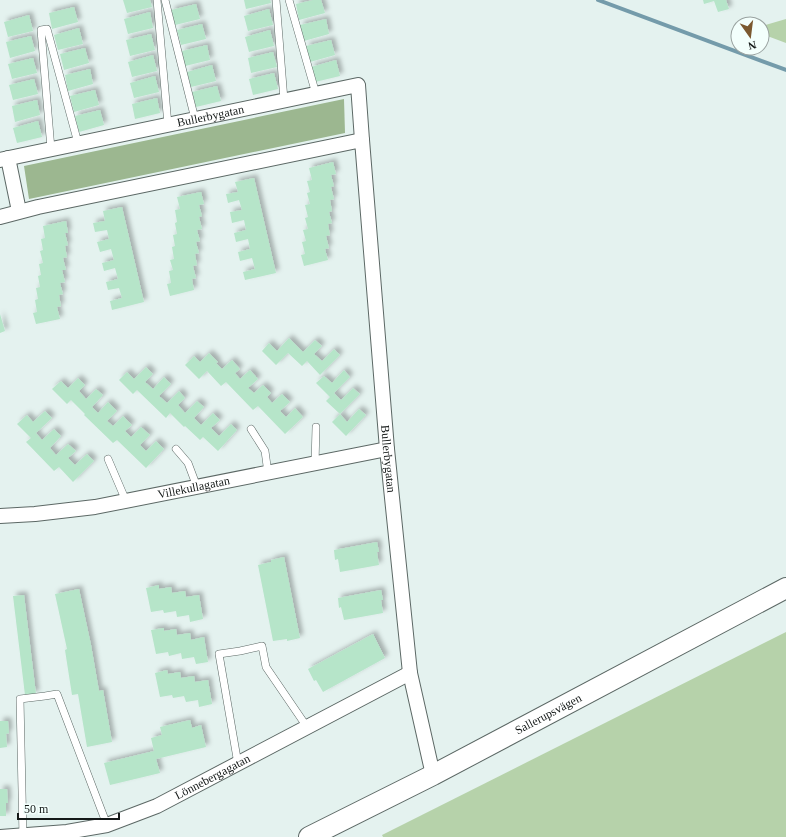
<svg xmlns="http://www.w3.org/2000/svg" width="786" height="837" font-family="'Times New Roman',serif">
  <style>
    .green { fill: #b6d2aa }
    .forest { fill: #9cb790 }
    .lines { fill: none; stroke-linecap: round; stroke-linejoin: round }
    .stream { stroke: #749baa; stroke-width: 4 }
    .building { fill: #b6e5c9; filter: url(#shadow) }
    .lane-casing { stroke: #5c6865; stroke-width: 8 }
    .street-casing { stroke: #5c6865; stroke-width: 16 }
    .secondary-casing { stroke: #5c6865; stroke-width: 22 }
    .lane { stroke: #fff; stroke-width: 7 }
    .street { stroke: #fff; stroke-width: 14 }
    .secondary { stroke: #fff; stroke-width: 20 }
    .labels { text-anchor: middle; dominant-baseline: central; stroke-width: 4; stroke-linejoin: round; paint-order: stroke }
    .street-label { font-size: 12px; fill: #141918; stroke: #f3fffc }
  </style>
  <defs>
    <filter id="shadow"><feDropShadow dx="3.5" dy="-3.5" stdDeviation="2" flood-color="#0004"/></filter>
  </defs>
  <rect width="100%" height="100%" fill="#e4f2ef"/>
  <g class="green">
    <polygon points="786,19 786,43 762,34 762,26"/>
    <polygon points="786,632 786,837 383,837 382,835"/>
  </g>
  <polygon class="forest" points="344,99 345,133 29,199 24,166"/>
  <g class="lines">
    <polyline class="stream" points="598,0 786,70"/>
  </g>
  <g class="building">
    <polygon points="123,0 150,0 152,7 127,13"/>
    <polygon points="244,0 270,0 271,3 246,9"/>
    <polygon points="313,0 321,0 325,13 299,20 296,4"/>
    <polygon points="703,0 726,0 729,9 718,12 714,1 704,4"/>
    <polygon points="196,4 200,19 175,25 171,10"/>
    <polygon points="74,7 78,22 52,29 49,13"/>
    <polygon points="269,9 273,25 248,31 244,16"/>
    <polygon points="150,12 153,28 128,34 124,19"/>
    <polygon points="29,15 33,31 8,37 4,22"/>
    <polygon points="326,19 329,34 304,41 300,25"/>
    <polygon points="202,24 206,39 181,45 177,30"/>
    <polygon points="79,28 83,44 58,50 54,35"/>
    <polygon points="270,30 274,46 249,52 245,37"/>
    <polygon points="151,34 155,50 130,56 126,40"/>
    <polygon points="31,36 35,51 10,58 6,42"/>
    <polygon points="331,40 335,55 310,62 306,46"/>
    <polygon points="207,45 210,60 185,66 182,51"/>
    <polygon points="85,48 89,63 64,70 60,54"/>
    <polygon points="273,52 277,67 251,73 248,58"/>
    <polygon points="153,55 157,71 132,77 128,62"/>
    <polygon points="33,58 37,73 12,79 8,64"/>
    <polygon points="336,60 340,76 315,82 311,67"/>
    <polygon points="212,65 216,81 191,87 187,72"/>
    <polygon points="90,69 93,84 68,91 65,75"/>
    <polygon points="274,73 278,89 253,95 249,79"/>
    <polygon points="155,76 159,92 134,98 130,83"/>
    <polygon points="34,79 38,94 13,100 9,85"/>
    <polygon points="217,86 221,101 196,107 192,92"/>
    <polygon points="95,90 99,105 74,112 70,96"/>
    <polygon points="157,98 160,113 135,119 132,104"/>
    <polygon points="37,100 40,115 15,122 12,106"/>
    <polygon points="100,110 104,125 79,132 75,116"/>
    <polygon points="38,121 42,137 17,143 13,128"/>
    <polygon points="333,162 336,174 331,175 334,186 331,187 334,199 330,200 332,211 329,212 332,223 328,224 330,235 326,236 329,248 325,249 328,260 304,266 301,255 305,254 302,242 306,241 303,230 308,229 305,218 308,217 305,205 310,204 307,193 310,192 307,181 312,180 309,168"/>
    <polygon points="254,178 276,273 245,280 243,272 255,269 252,258 240,261 238,252 250,249 248,239 236,242 234,233 246,230 244,220 232,223 230,212 242,210 239,200 228,203 226,194 238,192 235,182"/>
    <polygon points="201,192 204,204 199,205 202,216 199,217 202,229 197,230 200,241 196,242 199,253 195,254 197,265 193,266 196,278 192,279 194,290 170,296 167,284 171,283 169,271 173,270 170,260 174,259 172,247 175,246 173,235 177,234 175,223 177,222 175,210 180,209 177,197"/>
    <polygon points="122,207 144,302 112,310 110,301 122,298 119,288 108,290 106,282 118,279 115,268 104,271 102,263 114,260 111,249 100,252 97,242 109,239 107,230 95,232 93,223 105,221 103,211"/>
    <polygon points="66,221 68,233 65,233 68,245 65,246 67,257 63,258 66,270 62,270 65,282 60,283 63,294 59,295 61,306 57,307 60,319 36,324 33,313 37,312 35,300 38,299 36,288 40,287 38,276 41,275 39,264 43,263 40,251 43,250 41,239 45,238 43,226"/>
    <polygon points="0,314 5,331 0,333"/>
    <polygon points="289,338 303,352 315,340 322,346 314,354 322,361 334,349 340,355 320,375 307,361 302,366 288,353 276,365 262,351 269,343 277,351"/>
    <polygon points="209,353 218,362 216,363 222,369 232,360 240,369 235,373 240,379 250,370 258,379 248,388 254,393 263,385 271,393 267,397 272,403 282,394 290,402 280,411 286,417 295,408 303,417 285,434 258,406 253,410 226,382 221,386 207,371 199,379 185,365 194,356 200,362"/>
    <polygon points="146,367 153,374 145,382 153,389 164,377 171,384 159,396 167,403 179,391 185,398 178,405 185,413 197,401 204,407 194,418 201,425 213,413 220,420 211,428 219,436 231,424 237,430 218,451 203,437 200,440 185,426 184,427 170,413 166,418 137,390 133,394 119,380 127,372 134,379"/>
    <polygon points="344,370 350,377 334,393 341,400 353,388 360,394 340,414 326,401 330,397 316,383 324,376 332,383"/>
    <polygon points="78,378 85,385 79,391 86,399 96,389 103,395 92,407 98,413 108,402 117,411 107,421 113,426 123,416 132,425 125,431 131,437 141,427 150,435 140,445 146,451 156,441 164,449 146,468 117,440 113,443 84,415 85,414 71,400 67,404 52,389 61,381 68,388"/>
    <polygon points="359,409 366,415 346,436 332,422 340,414 347,422"/>
    <polygon points="45,411 52,418 36,433 42,440 54,429 61,436 50,448 56,455 68,444 76,451 68,458 75,465 87,454 94,461 73,482 59,467 54,471 26,442 31,438 17,424 27,415 33,422"/>
    <polygon points="377,542 379,552 377,552 379,565 340,572 338,559 335,560 334,550"/>
    <polygon points="284,557 300,638 287,641 287,639 273,641 258,565 271,562 271,560"/>
    <polygon points="159,585 159,589 171,587 172,593 185,591 186,597 199,595 203,619 190,622 189,615 177,617 176,611 164,613 163,610 151,612 146,588"/>
    <polygon points="79,589 91,645 99,691 103,690 112,742 87,747 78,694 72,695 65,650 67,649 55,594"/>
    <polygon points="381,590 383,600 381,600 383,613 344,620 341,607 339,608 338,598"/>
    <polygon points="24,595 36,694 25,695 13,596"/>
    <polygon points="164,628 164,631 176,629 177,635 190,633 191,640 204,637 208,662 196,664 194,657 182,659 181,653 169,656 168,652 156,654 151,630"/>
    <polygon points="373,634 385,658 323,692 316,680 314,681 308,669"/>
    <polygon points="167,670 168,674 180,672 181,678 194,676 195,682 208,680 212,704 199,707 198,700 186,702 184,696 173,698 172,695 160,697 155,673"/>
    <polygon points="190,720 192,728 201,725 206,747 156,759 160,773 110,785 104,763 154,751 151,738 162,735 160,727"/>
    <polygon points="0,721 8,721 9,733 6,734 7,747 0,748"/>
    <polygon points="0,789 7,789 8,803 6,803 6,816 0,816"/>
  </g>
  <g class="lines">
    <defs>
      <g id="lane">
        <polyline points="157,0 168,125"/>
        <polyline points="165,0 195,119"/>
        <polyline points="276,0 284,100"/>
        <polyline points="289,0 316,94"/>
        <polyline points="51,149 41,30 47,29 78,143"/>
        <polyline points="251,429 265,451 268,473"/>
        <polyline points="176,449 188,463 197,487"/>
        <polyline points="108,459 126,501"/>
        <polyline points="315,464 316,427"/>
        <polyline points="238,764 219,654 240,651 262,646 266,667 307,727"/>
        <polyline points="23,837 20,699 45,696 57,694 107,825"/>
      </g>
      <g id="street">
        <polyline points="8,158 19,211"/>
        <path id="s1" d="M0 160 358 85 362 140"/>
        <path id="s2" d="M0 217 38 207 362 140 387 449 410 673 433 775"/>
        <path id="s3" d="M0 516 35 514 95 507 387 449"/>
        <path id="s4" d="M0 837 67 832 107 825 157 806 410 673"/>
      </g>
      <g id="secondary">
        <path id="s5" d="M309 837 433 775 786 588"/>
      </g>
    </defs>
    <use href="#lane" class="lane-casing"/>
    <use href="#street" class="street-casing"/>
    <use href="#secondary" class="secondary-casing"/>
    <use href="#lane" class="lane"/>
    <use href="#street" class="street"/>
    <use href="#secondary" class="secondary"/>
  </g>
  <g class="labels">
    <g class="street-label">
      <text stroke="none"><textPath href="#s1" startOffset="215">Bullerbygatan</textPath></text>
      <text stroke="none"><textPath href="#s2" startOffset="690">Bullerbygatan</textPath></text>
      <text stroke="none"><textPath href="#s3" startOffset="196">Villekullagatan</textPath></text>
      <text stroke="none"><textPath href="#s5" startOffset="269">Sallerupsvägen</textPath></text>
      <text stroke="none"><textPath href="#s4" startOffset="224">Lönnebergagatan</textPath></text>
    </g>
  </g>
  <g transform="translate(750 36) rotate(166)"><circle r="19" fill="#f3fffc" stroke="#9aa3a1"/>
  <path d="M0-3L7 15L0 10L-7 15Z" fill="#7b5930"/>
  <text y="-6" font-size="11" font-weight="bold" text-anchor="middle" fill="#141918">N</text>
  </g>
  <path d="M18 813v6h101v-6" fill="none" stroke="#141918" stroke-width="2"/>
  <text x="24" y="813" font-size="12" fill="#141918" stroke="#f3fffc" stroke-width="3" paint-order="stroke">50 m</text>
</svg>
